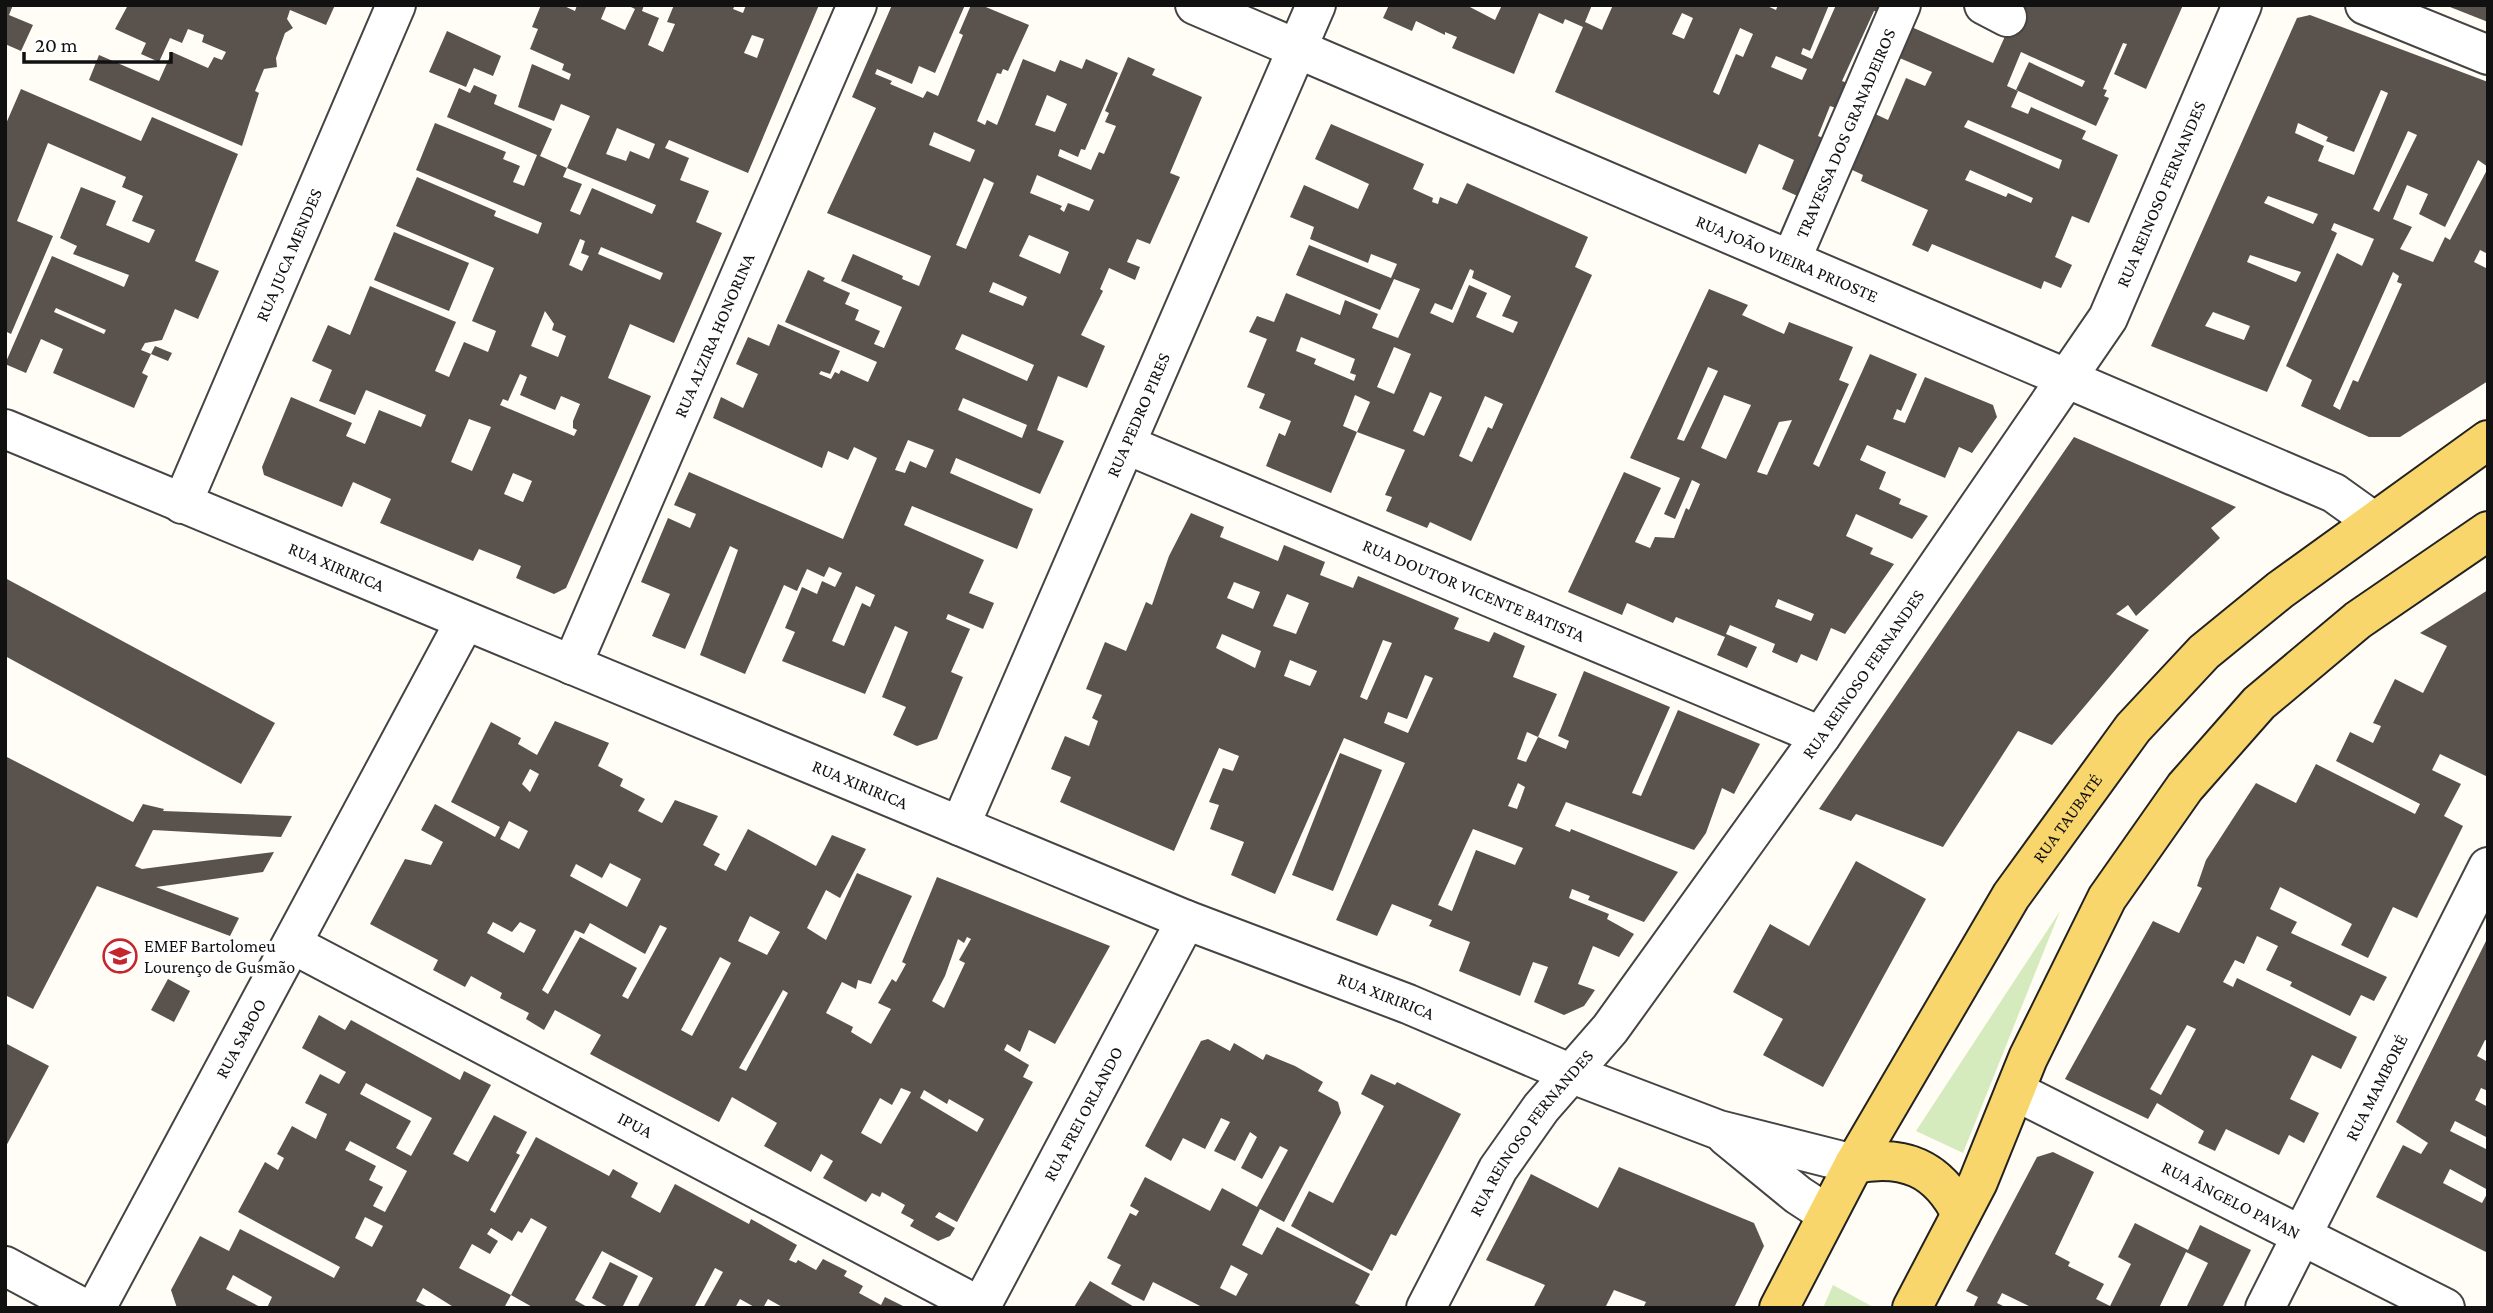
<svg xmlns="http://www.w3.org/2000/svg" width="2493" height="1313" font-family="'Crimson Pro',serif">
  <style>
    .green { fill: #d5ebbd }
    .building { fill: #5a524d; fill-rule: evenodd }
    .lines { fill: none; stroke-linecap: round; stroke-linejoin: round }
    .minor-casing { stroke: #444; stroke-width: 42 }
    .major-casing { stroke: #222; stroke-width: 42 }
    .minor { stroke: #fff; stroke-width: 38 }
    .major { stroke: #f9d66b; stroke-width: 38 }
    .labels { text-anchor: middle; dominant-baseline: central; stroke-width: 7; stroke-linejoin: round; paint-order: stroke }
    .street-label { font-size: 18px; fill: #111; stroke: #fff }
    .poi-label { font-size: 18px; fill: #111; stroke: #fff; text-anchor: start }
  </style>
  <rect width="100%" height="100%" fill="#fffdf5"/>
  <g class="green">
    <polygon points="2060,911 1963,1153 1916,1131"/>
    <polygon points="1833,1285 1875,1308 1823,1308"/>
  </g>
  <g class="building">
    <polygon points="5,5 13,5 9,15 33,25 21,51 5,44"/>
    <polygon points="128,5 335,5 326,25 290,10 287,19 293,28 285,33 276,58 277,67 264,69 255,91 259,93 242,146 89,80 99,55 159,81 172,52 208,68 214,57 222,60 226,52 202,42 204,35 188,29 182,43 170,38 159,62 141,54 146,43 115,29"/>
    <path d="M541 5H562L575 11 577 5H602L606 7 601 19 625 30 635 9 627 5H644L642 11 659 18 648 45 663 52 675 24 667 22 674 5H735L733 9 743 13 746 5H819L748 173 669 140 665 148 689 158 680 180 709 191 696 222 722 233 674 343 630 324 608 378 651 396 566 588 554 594 516 578 521 566 479 549 473 561 380 523 391 499 353 482 342 507 264 475 262 467 291 397 352 423 346 436 365 444 379 410 421 427 426 415 366 390 355 415 319 401 332 370 312 361 328 325 350 335 370 286 456 322 435 371 449 377 464 342 488 352 496 331 472 321 494 268 396 226 417 177 496 211 494 216 538 234 542 223 416 170 435 123 506 152 503 159 520 166 513 182 524 186 537 155 447 117 459 88 470 93 474 85 497 95 494 104 552 129 540 156 567 168 590 116 561 104 554 121 518 107 532 64 569 80 571 74 562 70 564 64 530 49 538 29 532 27ZM752 35 764 39 757 58 744 53ZM617 128 655 144 649 159 630 151 626 161 606 154ZM567 168 656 205 652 214 592 188 580 215 570 211 582 184 563 177ZM580 239 585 241 581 253 589 256 582 271 569 265ZM601 247 663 273 660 280 598 254ZM545 311 554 324 552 330 566 336 558 357 531 346ZM520 374 527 377 520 395 555 410 561 396 580 404 573 421V428L577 430 574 436 500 405 503 399 508 401ZM469 419 491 427 472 471 451 462ZM513 473 532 481 523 502 504 494Z"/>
    <path d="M892 5H965L935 73 919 66 912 84 877 69 875 74 892 81 890 84 923 98 927 91 938 96 963 35 959 33 971 5H981L1029 25 1008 71 1003 69 1001 74 997 73 977 121 985 125 987 120 997 125 1023 59 1055 72 1060 60 1082 69 1086 59 1118 73 1085 150 1081 149 1078 157 1060 149 1058 156 1091 170 1099 152 1104 154 1116 126 1105 122 1109 113 1105 111 1128 57 1155 69 1152 75 1202 97 1170 173 1180 177 1158 226 1150 244 1137 239 1127 262 1140 267 1135 280 1109 268 1100 289 1103 291 1081 335 1105 346 1087 388 1058 376 1037 430 1064 441 1040 494 956 458 950 473 1033 509 1017 549 912 506 904 525 984 560 969 593 994 603 983 629 948 614 946 619 970 629 951 672 963 677 937 739 917 746 893 735 906 707 882 697 908 632 895 626 865 694 782 661 795 632 785 628 802 587 817 594 822 581 835 587 842 573 829 567 824 577 807 569 797 591 784 585 745 674 700 655 738 550 730 546 685 649 652 636 670 594 641 582 668 518 690 528 696 514 674 505 689 472 843 539 877 458 854 447 848 460 828 451 822 468 713 418 721 397 743 408 758 374 736 364 748 337 769 346 778 324 840 351 830 374 821 371 819 374 831 379 835 372 839 374 841 370 868 382 877 362 785 322 808 270 825 278 823 281 850 293 845 304 859 310 855 320 880 331 874 344 884 348 902 307 841 281 853 254 903 276 902 279 919 286 931 256 827 213 876 108 852 97ZM1047 95 1067 104 1055 132 1035 125ZM934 132 975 150 970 162 929 145ZM1037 175 1094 200 1089 211 1068 203 1064 212 1060 209 1062 206 1030 193ZM984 178 994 183 966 249 956 245ZM1029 235 1069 252 1060 274 1019 256ZM993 282 1027 297 1023 306 989 292ZM962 334 1034 365 1027 381 955 349ZM963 398 1027 425 1022 438 958 410ZM908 440 934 450 926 468 910 461 905 473 895 470ZM856 586 875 595 870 607 862 603 844 646 832 641Z"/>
    <path d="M1389 5H1466L1495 20 1502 5H1592L1585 22 1602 30 1613 5H1765L1776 10 1778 5H1829L1810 51 1803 48 1801 54 1812 59 1836 5H1884L1880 13 1874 11 1842 81 1850 84 1839 109 1830 106 1818 136 1826 139 1802 198 1782 189 1794 160 1759 144 1746 174 1555 92 1583 27 1565 19 1563 24 1539 13 1514 74 1452 48 1457 37 1445 32V35L1416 21 1412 31 1383 18ZM1682 13 1693 18 1684 39 1672 34ZM1740 28 1753 34 1743 57 1736 54 1719 95 1713 92ZM1776 56 1807 69 1802 80 1771 67Z"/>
    <path d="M2019 5H2183L2146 89 2114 74 2127 44 2123 43 2103 89 2107 90 2104 96 2109 98 2096 126 2016 90 2029 62 2082 87 2085 81 2021 52 2007 86 2018 91 2011 107 2028 114 2031 107 2086 131 2082 139 2118 155 2089 223 2072 216 2055 257 2072 265 2061 288 2044 281 2041 289 1932 244 1928 252 1912 245 1928 210 1861 181 1863 175 1846 167 1871 112 1888 120 1906 78 1925 86 1932 72 1895 56 1907 25 1993 63ZM1968 120 2062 160 2059 169 1964 127ZM1970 170 2033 198 2031 203 2008 193 2006 197 1965 180Z"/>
    <polygon points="2451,5 2488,5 2488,22 2450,7"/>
    <path d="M2310 15 2488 82V167L2478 160 2445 227 2419 214 2428 194 2407 185 2393 219 2412 227 2400 249 2433 262 2445 237 2450 240 2488 168V254L2480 250 2474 262 2488 269V381L2400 437H2369L2301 406 2312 380 2286 366 2337 253 2362 266 2374 239 2334 223 2331 230 2337 233 2267 392 2151 346 2297 18ZM2381 90 2388 93 2354 175 2318 161 2324 146 2295 133 2298 123 2328 137 2326 141 2354 152ZM2408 131 2417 135 2379 212 2373 209ZM2268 196 2318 214 2313 224 2264 203ZM2250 255 2301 272 2296 282 2247 262ZM2393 272 2399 276 2397 282 2402 284 2358 382 2353 380 2340 410 2333 406ZM2213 312 2250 326 2244 340 2205 326Z"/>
    <polygon points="447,31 501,56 493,76 474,68 466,87 429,72"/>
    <path d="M21 89 141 141 152 117 238 154 195 261 219 271 198 319 175 309 162 340 145 343 141 350 151 354 142 373 148 376 134 408 53 373 63 349 41 339 26 373 5 364 52 256 124 287 129 275 73 254 77 246 60 238 81 187 116 201 106 225 149 243 155 230 132 221 143 196 122 187 126 177 48 143 17 221 53 236 11 334 5 331V126ZM56 308 106 330 104 334 54 312Z"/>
    <path d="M1331 124 1424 164 1413 189 1433 198 1432 202 1438 204 1440 197 1457 204 1467 183 1588 237 1575 267 1592 275 1471 541 1430 522 1427 528 1386 511 1392 497 1385 495 1405 450 1357 432 1370 402 1355 395 1343 426 1357 432 1331 493 1266 466 1279 433 1285 436 1291 421 1259 408 1265 394 1247 387 1267 339 1249 332 1257 316 1274 322 1286 293 1340 315 1345 300 1378 314 1372 328 1398 338 1420 289 1394 279 1380 310 1296 275 1309 245 1391 278 1397 264 1371 254 1368 263 1310 239 1314 227 1290 217 1304 185 1358 209 1369 184 1315 159ZM1470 269 1474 271 1472 278 1511 296 1502 316 1518 322 1513 333 1476 317 1487 293 1469 285 1453 323 1430 313 1435 303 1452 310ZM1301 337 1355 359 1350 373 1356 375 1354 381 1314 364 1316 359 1296 351ZM1394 347 1411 354 1394 394 1377 387ZM1430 392 1442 397 1424 436 1413 431ZM1485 396 1503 404 1492 429 1488 427 1472 462 1459 456Z"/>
    <polygon points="394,232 469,263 449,311 374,280"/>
    <path d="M1709 289 1748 305 1742 315 1784 334 1789 322 1853 347 1839 380 1849 384 1813 464 1819 467 1870 354 1917 374 1901 411 1897 409 1893 419 1905 423 1925 377 1993 405 1997 417 1972 453 1959 447 1945 478 1867 445 1860 460 1886 472 1879 489 1901 499 1899 504 1928 516 1912 539 1856 514 1846 536 1873 548 1870 554 1894 564 1845 634 1831 628 1817 661 1801 654 1797 663 1772 652 1775 644 1730 625 1726 634 1757 647 1747 668 1717 655 1725 637 1676 617 1673 623 1627 603 1622 615 1568 592 1624 472 1661 488 1635 542 1650 548 1655 537 1674 538 1686 508 1689 510 1700 484 1692 480 1675 519 1664 514 1680 478 1630 458ZM1708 367 1718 371 1684 441 1677 439ZM1724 395 1751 405 1726 459 1701 448ZM1792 420 1767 475 1757 472 1779 422ZM1778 599 1814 614 1811 621 1775 607Z"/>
    <polygon points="155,346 172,353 168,361 151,354"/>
    <polygon points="2074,437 2236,507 2211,528 2220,538 2136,616 2128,605 2116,614 2149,630 2052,745 2018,731 1943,847 1856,814 1851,821 1819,809"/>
    <path d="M1191 513 1224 527 1220 537 1278 561 1284 545 1325 562 1320 575 1353 588 1358 576 1459 618 1454 629 1489 642 1494 632 1525 646 1513 677 1557 694 1538 737 1566 749 1569 741 1558 736 1584 671 1670 707 1632 793 1641 796 1678 710 1760 744 1734 794 1722 788 1706 833 1694 850 1566 802 1555 826 1570 832 1571 829 1678 872 1644 922 1588 900 1590 896 1572 889 1569 898 1609 914 1607 919 1634 934 1619 957 1593 946 1578 984 1595 990 1584 1006 1564 1015 1534 1002 1548 967 1533 962 1520 996 1459 971 1470 942 1429 926 1432 920 1392 904 1377 936 1336 920 1405 763 1344 738 1275 894 1231 875 1244 842 1210 829 1219 805 1209 802 1223 768 1233 771 1239 756 1219 748 1174 851 1060 802 1071 777 1051 769 1065 736 1089 746 1098 721 1092 718 1102 695 1086 689 1105 642 1126 651 1146 602 1152 605 1169 556ZM1234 582 1260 592 1253 609 1227 598ZM1287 594 1309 603 1296 634 1273 626ZM1222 634 1261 651 1255 668 1216 648ZM1383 640 1392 643 1367 700 1360 697ZM1290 660 1317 671 1310 686 1284 676ZM1425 675 1433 678 1408 733 1384 723 1388 712 1407 719ZM1527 732 1538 737 1526 762 1517 759ZM1518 783 1525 787 1517 809 1508 806ZM1473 829 1523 848 1515 865 1476 850 1452 911 1438 905Z"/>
    <polygon points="5,578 275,723 241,784 5,656"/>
    <path d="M2488 590V777L2440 754 2432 770 2461 784 2444 816 2463 826 2417 918 2393 907 2368 958 2341 945 2352 924 2280 887 2270 909 2297 922 2291 933 2387 977 2374 1001 2361 995 2350 1016 2290 986 2292 982 2266 970 2278 946 2257 936 2244 964 2235 960 2223 982 2233 987 2237 978 2357 1037 2341 1069 2312 1055 2290 1099 2319 1113 2304 1143 2289 1135 2279 1155 2226 1129 2215 1151 2198 1143 2204 1131 2157 1103 2148 1119 2065 1079 2153 921 2179 933 2202 888 2197 886 2206 860 2256 783 2296 803 2316 764 2415 814 2420 804 2336 761 2350 732 2373 743 2381 726 2373 723 2395 679 2423 693 2447 646 2420 633ZM2187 1025 2196 1029 2161 1095 2150 1089Z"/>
    <path d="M555 721 609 743 598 766 623 779 620 786 645 799 638 811 662 823 675 800 718 816 703 845 720 854 714 865 726 871 748 829 816 866 832 835 866 849 840 898 826 890 807 928 826 940 857 873 912 896 871 984 858 980 856 989 842 982 826 1013 853 1027 851 1032 871 1044 891 1009 878 1003 892 979 896 982 906 964 902 962 937 877 1110 946 1055 1044 1029 1030 1020 1052 1007 1044 1004 1050 1029 1065 1023 1077 1033 1082 957 1222 939 1212 935 1217 955 1228 950 1236 938 1241 910 1226 914 1220 901 1213 905 1205 882 1192 880 1197 872 1193 866 1202 823 1178 833 1161 821 1154 811 1172 764 1146 777 1123 732 1097 719 1122 590 1054 601 1035 555 1010 544 1030 526 1019 529 1013 500 998 502 993 471 976 465 987 433 970 438 960 370 924 405 859 431 865 443 842 421 830 435 804 495 837 500 827 451 802 491 722 521 738 518 744 537 755ZM530 769 539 774 530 792 522 784ZM509 821 528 831 519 849 500 839ZM610 863 641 879 627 907 570 876 576 864 602 878ZM750 916 780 932 767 955 738 941ZM493 922 512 932 520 922 536 930 524 953 487 933ZM590 923 645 954 660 925 667 928 628 999 622 996 637 968 580 937 548 994 542 990 575 930 584 934ZM967 937 971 939 959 960 965 963 944 1008 932 1001 945 976 958 939 964 943ZM720 957 731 963 692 1036 681 1030ZM783 990 788 993 746 1071 739 1068ZM901 1088 911 1092 881 1144 861 1133 880 1098 892 1105ZM924 1090 947 1104 949 1099 984 1119 977 1132 920 1098Z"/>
    <polygon points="1340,753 1382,770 1333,891 1292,875"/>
    <polygon points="5,756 133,822 143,804 164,809 163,811 292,816 281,837 153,830 135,866 142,869 274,852 263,872 156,887 239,918 230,936 97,886 33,1009 5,995"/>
    <polygon points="1856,861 1926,899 1823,1087 1763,1055 1783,1019 1733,992 1770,924 1809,946"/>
    <polygon points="2488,937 2488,1041 2485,1040 2477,1056 2488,1062 2488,1091 2481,1088 2475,1100 2488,1107 2488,1138 2455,1121 2450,1131 2488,1150 2488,1190 2450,1169 2443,1183 2482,1203 2488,1192 2488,1253 2376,1197 2403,1145 2421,1154 2428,1143 2396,1122"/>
    <polygon points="168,979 190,991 174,1022 151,1010"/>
    <path d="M319 1015 345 1030 351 1020 460 1080 464 1071 491 1085 453 1154 468 1162 494 1115 527 1132 516 1153 520 1155 490 1210 495 1213 536 1137 609 1176 613 1169 638 1183 631 1197 660 1213 675 1184 749 1224 751 1219 797 1245 789 1260 796 1263 798 1260 816 1270 823 1259 847 1271 844 1276 863 1286 859 1293 881 1305 885 1297 907 1308H784L768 1299 763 1308H756L740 1299 735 1308H703L723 1272 715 1268 694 1308H637L653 1278 602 1251 575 1300 589 1308H534L511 1295 504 1308H455L423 1288 416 1301 430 1308H267L272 1297 233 1275 226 1289 262 1308H177L171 1290 200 1236 229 1251 240 1229 334 1278 340 1267 238 1212 265 1162 278 1170 284 1158 277 1154 292 1126 316 1139 327 1114 305 1103 320 1074 339 1084 346 1072 302 1048ZM366 1083 432 1118 411 1156 396 1148 411 1121 360 1094ZM350 1141 407 1171 385 1212 373 1206 383 1187 369 1180 376 1166 345 1150ZM365 1217 383 1226 372 1247 355 1238ZM531 1218 547 1227 511 1295 459 1268 472 1244 490 1254 498 1241 487 1234 491 1228 512 1241 518 1231 522 1233Z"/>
    <path d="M1208 1039 1230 1051 1234 1043 1263 1060 1266 1054 1295 1066 1323 1082 1318 1091 1338 1102 1341 1113 1284 1222 1260 1209 1242 1245 1262 1255 1277 1227 1370 1274 1355 1303 1364 1308H1204L1153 1282 1144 1301 1111 1284 1121 1265 1107 1258 1130 1213 1136 1216 1139 1211 1130 1206 1145 1177 1210 1211 1222 1188 1257 1207 1288 1150 1280 1146 1262 1179 1241 1168 1257 1137 1250 1132 1235 1161 1214 1151 1230 1122 1221 1118 1205 1149 1183 1138 1171 1161 1145 1146 1201 1041ZM1231 1265 1248 1274 1236 1296 1220 1288Z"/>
    <polygon points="5,1043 49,1066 5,1148"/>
    <polygon points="1371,1074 1395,1085 1397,1082 1461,1114 1396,1236 1391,1234 1372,1271 1291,1226 1309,1191 1333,1203 1384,1106 1361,1094"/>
    <polygon points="2053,1152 2094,1172 2055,1254 2070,1262 2068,1266 2104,1284 2096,1299 2110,1306 2131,1264 2118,1257 2135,1223 2188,1250 2200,1225 2251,1250 2222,1308 2186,1308 2208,1263 2186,1252 2159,1308 2033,1308 2002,1293 1997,1303 2007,1308 1973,1308 1978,1297 1966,1291 2037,1157"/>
    <polygon points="1619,1167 1754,1223 1764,1246 1734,1308 1643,1308 1646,1302 1614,1290 1605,1308 1533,1308 1545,1285 1486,1260 1531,1174 1598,1208"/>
    <polygon points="610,1262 638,1276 622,1308 610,1308 592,1298"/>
    <polygon points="1090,1281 1136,1308 1074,1307"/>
  </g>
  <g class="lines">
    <defs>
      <g id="minor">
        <path id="s1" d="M1195 5 2334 493 2373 521"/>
        <polyline points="1984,5 2007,17"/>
        <polyline points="2365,5 2488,55"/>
        <path id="s2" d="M1791 260 1901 5"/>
        <path id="s3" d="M5 429 1186 920 1408 1004 1572 1074 1719 1130 1854 1164"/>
        <path id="s4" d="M1127 445 1821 736"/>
        <path id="s5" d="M182 504 396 5"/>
        <path id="s6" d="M572 665 857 5"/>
        <path id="s7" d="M960 826 1316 5"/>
        <path id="s8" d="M292 944 981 1307"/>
        <path id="s9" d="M2015 1091 2445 1308"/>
        <polyline points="1726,1136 1798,1195 1827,1214"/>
        <polyline points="5,1266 83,1308"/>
        <path id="s10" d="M96 1308 465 621"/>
        <path id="s11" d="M980 1308 1186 920"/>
        <path id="s12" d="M1426 1308 1498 1169 1541 1108 1610 1029 1821 736 2108 318 2242 5"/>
        <path id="s13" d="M2265 1308 2488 867"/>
      </g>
      <g id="major">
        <path d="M1854 1164C1904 1154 1938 1168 1961 1214"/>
        <path id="s14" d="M1779 1308 1854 1164 2011 896 2133 728 2204 652 2280 590 2488 440"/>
        <polyline points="1912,1308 1978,1182 2028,1058 2107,898 2185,787 2259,703 2358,620 2488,531"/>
      </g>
    </defs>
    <use href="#minor" class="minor-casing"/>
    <use href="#major" class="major-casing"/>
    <use href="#minor" class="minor"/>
    <use href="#major" class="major"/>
  </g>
  <defs>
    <symbol id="school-ring" viewBox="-11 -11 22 22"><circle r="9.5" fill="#fff" stroke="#c4262e" stroke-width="1.5"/><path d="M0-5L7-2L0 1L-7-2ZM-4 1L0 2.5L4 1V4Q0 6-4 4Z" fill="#c4262e"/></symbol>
  </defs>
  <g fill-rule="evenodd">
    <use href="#school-ring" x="101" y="937" width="38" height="38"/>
  </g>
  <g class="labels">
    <g class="street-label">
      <text stroke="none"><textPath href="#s2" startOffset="138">TRAVESSA DOS GRANADEIROS</textPath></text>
      <text stroke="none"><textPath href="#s12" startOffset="1339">RUA REINOSO FERNANDES</textPath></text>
      <text stroke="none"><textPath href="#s5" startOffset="271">RUA JUCA MENDES</textPath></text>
      <text stroke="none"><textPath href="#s1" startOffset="644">RUA JOÃO VIEIRA PRIOSTE</textPath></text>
      <text stroke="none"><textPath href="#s6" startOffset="359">RUA ALZIRA HONORINA</textPath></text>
      <text stroke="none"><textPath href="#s7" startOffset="448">RUA PEDRO PIRES</textPath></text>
      <text stroke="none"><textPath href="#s3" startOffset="359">RUA XIRIRICA</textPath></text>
      <text stroke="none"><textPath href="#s4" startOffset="376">RUA DOUTOR VICENTE BATISTA</textPath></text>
      <text stroke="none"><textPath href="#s12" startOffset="772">RUA REINOSO FERNANDES</textPath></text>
      <text stroke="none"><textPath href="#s3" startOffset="926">RUA XIRIRICA</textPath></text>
      <text stroke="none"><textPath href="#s14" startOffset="569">RUA TAUBATÉ</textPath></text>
      <text stroke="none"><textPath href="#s3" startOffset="1493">RUA XIRIRICA</textPath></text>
      <text stroke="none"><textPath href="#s10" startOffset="306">RUA SABOO</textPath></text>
      <text stroke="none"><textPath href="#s13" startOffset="247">RUA MAMBORÉ</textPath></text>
      <text stroke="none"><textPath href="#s11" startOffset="220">RUA FREI ORLANDO</textPath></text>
      <text stroke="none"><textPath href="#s8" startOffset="388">IPUA</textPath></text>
      <text stroke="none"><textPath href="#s12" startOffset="205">RUA REINOSO FERNANDES</textPath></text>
      <text stroke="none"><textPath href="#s9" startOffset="242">RUA ÂNGELO PAVAN</textPath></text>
    </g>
    <g class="poi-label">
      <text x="144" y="946">EMEF Bartolomeu<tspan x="144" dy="21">Lourenço de Gusmão</tspan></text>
    </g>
  </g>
  <rect width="2493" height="1313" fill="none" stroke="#111111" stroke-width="14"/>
  <path d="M24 52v10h147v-10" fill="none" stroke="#111111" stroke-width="3.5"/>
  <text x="35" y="52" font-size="21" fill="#111111" stroke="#ffffff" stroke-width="5" paint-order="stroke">20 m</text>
</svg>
